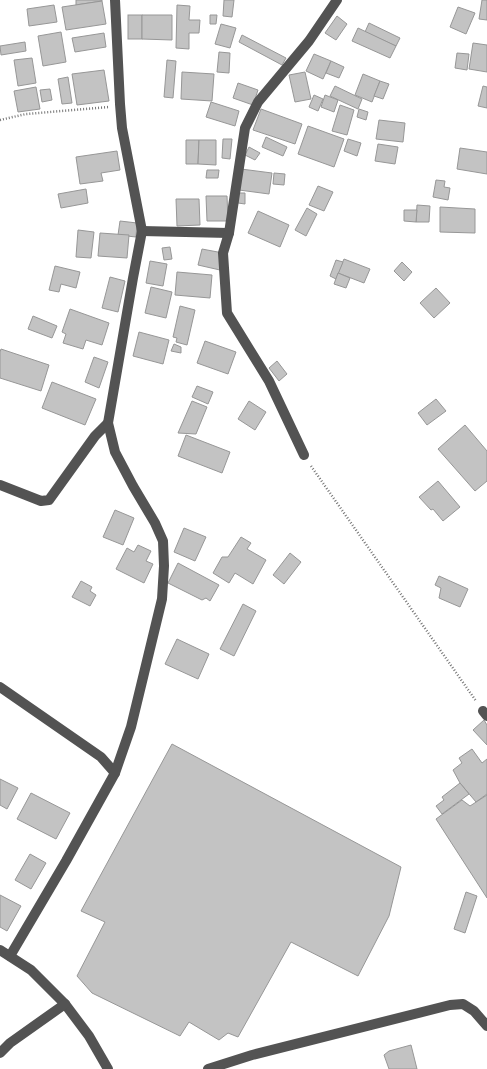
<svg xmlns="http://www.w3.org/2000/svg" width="487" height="1069" font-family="'Nunito Sans',sans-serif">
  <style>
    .building { fill: #c3c3c3; stroke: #979797 }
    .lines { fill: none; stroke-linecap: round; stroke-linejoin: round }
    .path { stroke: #757575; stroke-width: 2.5; stroke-dasharray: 1 2; stroke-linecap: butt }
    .minor { stroke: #535353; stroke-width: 10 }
  </style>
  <rect width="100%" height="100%" fill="#fff"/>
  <g class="building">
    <polygon points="76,0 102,0 102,1 76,5"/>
    <polygon points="224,0 234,0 232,17 223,16"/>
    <polygon points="482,0 487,0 487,20 479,19"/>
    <polygon points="102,1 106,24 66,30 62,7"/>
    <polygon points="54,5 57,22 29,26 27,9"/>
    <polygon points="177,5 190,6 189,20 200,20 199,33 189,33 189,49 176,48"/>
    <polygon points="458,7 475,13 466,34 450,27"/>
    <rect x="128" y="15" width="14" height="24"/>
    <polygon points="142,15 172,15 172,40 142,39"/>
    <polygon points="210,15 217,15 216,24 210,24"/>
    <polygon points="337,16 347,24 336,40 325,33"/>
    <polygon points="369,23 400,38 396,46 365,32"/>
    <polygon points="221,24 236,28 230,48 215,44"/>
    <polygon points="358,28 396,46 390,58 352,41"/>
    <polygon points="61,32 66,62 43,66 38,36"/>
    <polygon points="104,33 106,47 75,52 72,38"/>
    <polygon points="242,35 286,58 282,65 239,42"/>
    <polygon points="25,42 26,51 1,55 0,46"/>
    <polygon points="473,43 487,45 487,72 469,69"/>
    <polygon points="219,52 230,53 229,73 217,72"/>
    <polygon points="457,53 469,54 467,70 455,68"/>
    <polygon points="314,54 331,61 323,79 306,71"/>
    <polygon points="32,58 36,83 18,86 14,60"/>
    <polygon points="167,60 176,61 173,98 164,97"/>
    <polygon points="331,61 344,67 339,78 326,73"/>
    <polygon points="104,70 109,101 77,105 72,74"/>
    <polygon points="182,72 214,74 212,101 181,99"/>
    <polygon points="305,72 311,99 295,102 289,75"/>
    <polygon points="363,74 380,81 372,102 355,95"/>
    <polygon points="68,77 72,103 62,104 58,79"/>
    <polygon points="380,81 389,84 383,99 374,96"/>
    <polygon points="238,83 258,90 253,105 233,98"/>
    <polygon points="335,86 362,99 358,109 330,96"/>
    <polygon points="483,86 487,87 487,108 478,106"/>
    <polygon points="36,87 40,109 18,112 14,91"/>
    <polygon points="50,89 52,100 42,102 40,90"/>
    <polygon points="314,95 323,99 318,111 309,107"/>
    <polygon points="325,95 338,100 334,112 321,107"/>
    <polygon points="211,102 239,111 235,126 206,117"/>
    <polygon points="340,105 354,110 347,135 332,131"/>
    <polygon points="261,109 302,124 295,144 253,130"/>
    <polygon points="359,109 368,112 366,120 357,117"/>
    <polygon points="379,120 405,123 403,142 376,139"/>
    <polygon points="308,126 344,139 334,167 298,154"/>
    <polygon points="266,137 287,147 283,156 262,147"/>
    <polygon points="223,139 232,139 230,159 222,158"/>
    <polygon points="348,139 361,143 357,156 344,151"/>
    <polygon points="186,140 199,140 198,164 186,164"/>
    <polygon points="199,140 216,140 216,165 198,164"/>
    <polygon points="378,144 398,147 395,164 375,161"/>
    <polygon points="249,147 260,153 255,160 245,155"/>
    <polygon points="460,148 487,152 487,174 457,169"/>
    <polygon points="117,151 120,170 101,173 103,181 80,184 76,157"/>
    <polygon points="241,169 272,173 269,194 239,190"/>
    <polygon points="207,170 219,170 218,178 206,178"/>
    <polygon points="274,173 285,174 284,185 273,184"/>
    <polygon points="436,180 445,181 444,187 450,188 448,200 433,197"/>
    <polygon points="318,186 333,192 324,211 309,205"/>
    <polygon points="86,189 88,203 61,208 58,194"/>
    <polygon points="238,193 245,193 245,204 238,203"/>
    <polygon points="206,196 227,196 228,221 207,221"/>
    <polygon points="176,199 199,199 200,225 177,226"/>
    <polygon points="417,205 430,206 429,222 416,222"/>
    <polygon points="440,207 475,209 475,233 440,232"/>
    <polygon points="307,208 317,214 306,236 295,230"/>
    <polygon points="404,210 417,210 416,222 404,221"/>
    <polygon points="258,211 289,225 280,247 248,233"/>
    <polygon points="120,221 137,223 136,237 118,235"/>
    <polygon points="78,230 94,232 91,258 76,257"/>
    <polygon points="100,233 129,235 127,258 98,256"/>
    <polygon points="170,247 172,259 164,260 162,248"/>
    <polygon points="202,249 223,253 220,270 198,265"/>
    <polygon points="344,259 370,269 364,283 338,273"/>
    <polygon points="336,260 343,262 336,279 330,276"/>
    <polygon points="150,261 167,264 163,286 146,283"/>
    <polygon points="402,262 412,272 404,281 394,271"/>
    <polygon points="55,266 80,272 76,288 61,284 59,292 49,290"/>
    <polygon points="177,272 212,275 210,298 175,295"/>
    <polygon points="338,273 350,278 346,288 334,284"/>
    <polygon points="110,277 125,281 118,312 102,308"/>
    <polygon points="151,287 172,292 166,318 145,313"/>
    <polygon points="436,288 450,303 434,318 420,303"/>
    <polygon points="180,306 195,310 187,345 176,342 177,338 173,337"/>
    <polygon points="70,309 109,323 102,345 86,340 83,349 63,343 66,334 62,332"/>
    <polygon points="33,316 57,326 52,338 28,329"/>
    <polygon points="139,332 169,340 163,364 133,356"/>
    <polygon points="205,341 236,352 228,374 197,363"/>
    <polygon points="174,344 181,347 181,353 171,351"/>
    <polygon points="1,349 49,365 41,391 0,378 0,352"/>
    <polygon points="94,357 108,362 99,388 85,382"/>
    <polygon points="277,361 287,374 279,381 269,368"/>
    <polygon points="52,382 96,399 85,425 42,408"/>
    <polygon points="197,386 213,392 208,404 192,397"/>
    <polygon points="436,399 446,411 427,425 418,413"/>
    <polygon points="192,401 207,407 196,434 178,433"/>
    <polygon points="249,401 266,412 255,430 238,419"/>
    <polygon points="465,425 487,451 487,481 475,491 438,449"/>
    <polygon points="186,435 230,452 222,473 178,456"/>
    <polygon points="438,481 460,507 443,521 433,509 431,510 419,497"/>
    <polygon points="115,510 134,518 123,545 103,537"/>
    <polygon points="184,528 206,537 195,561 174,552"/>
    <polygon points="241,537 251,543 247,549 266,560 253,584 235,573 229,583 213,573 222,557 228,557"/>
    <polygon points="138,545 151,551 146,561 153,564 144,583 116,569 127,548 134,552"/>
    <polygon points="290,553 301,562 284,584 273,575"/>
    <polygon points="178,563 219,585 210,601 206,598 202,600 168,583"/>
    <polygon points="439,576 468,589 460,607 439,598 441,588 435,585"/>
    <polygon points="81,581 92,587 90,591 96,595 90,606 72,597"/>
    <polygon points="243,604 256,611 234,656 220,649"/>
    <polygon points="177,639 209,654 198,679 165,664"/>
    <polygon points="484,720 487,725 487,745 473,730"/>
    <polygon points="172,744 401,867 389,916 358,976 291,942 238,1037 228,1033 219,1040 189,1022 180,1036 92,993 77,976 105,922 81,911"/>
    <polygon points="472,749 482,763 487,759 487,794 476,802 460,783 453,770 462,763 459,758"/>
    <polygon points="0,779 18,788 7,809 0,805"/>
    <polygon points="460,783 469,794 442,814 436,806 444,800 442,797"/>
    <polygon points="31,793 70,813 56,839 17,819"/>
    <polygon points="487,795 487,898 436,819 462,800 470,806"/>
    <polygon points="30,854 46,863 31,889 15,880"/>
    <polygon points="466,892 477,896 465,933 454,929"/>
    <polygon points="0,895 21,906 7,931 0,927"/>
    <polygon points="411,1045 417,1069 389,1069 384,1055 389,1051"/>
  </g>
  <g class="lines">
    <g class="path">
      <polyline points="0,120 26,114 109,107"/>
      <polyline points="311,466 476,701"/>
    </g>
    <g class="minor">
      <polyline points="142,231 229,233"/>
      <polyline points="304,455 269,381 227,313 223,253 229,233 245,128 258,102 309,41 337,0"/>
      <polyline points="0,485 41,501 49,500 95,436 108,423"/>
      <polyline points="0,687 101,757 115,773"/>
      <polyline points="483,711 487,716"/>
      <polyline points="0,950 31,970 65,1004 89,1036 108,1069"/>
      <polyline points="10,956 66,861 115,773 131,727 162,599 164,566 163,541 155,523 133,486 115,452 108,423 133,278 142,231 122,128 120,104 115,0"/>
      <polyline points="0,1053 10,1043 65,1004"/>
      <polyline points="208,1069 252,1055 450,1005 463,1004 474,1011 487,1026"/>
    </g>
  </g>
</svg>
